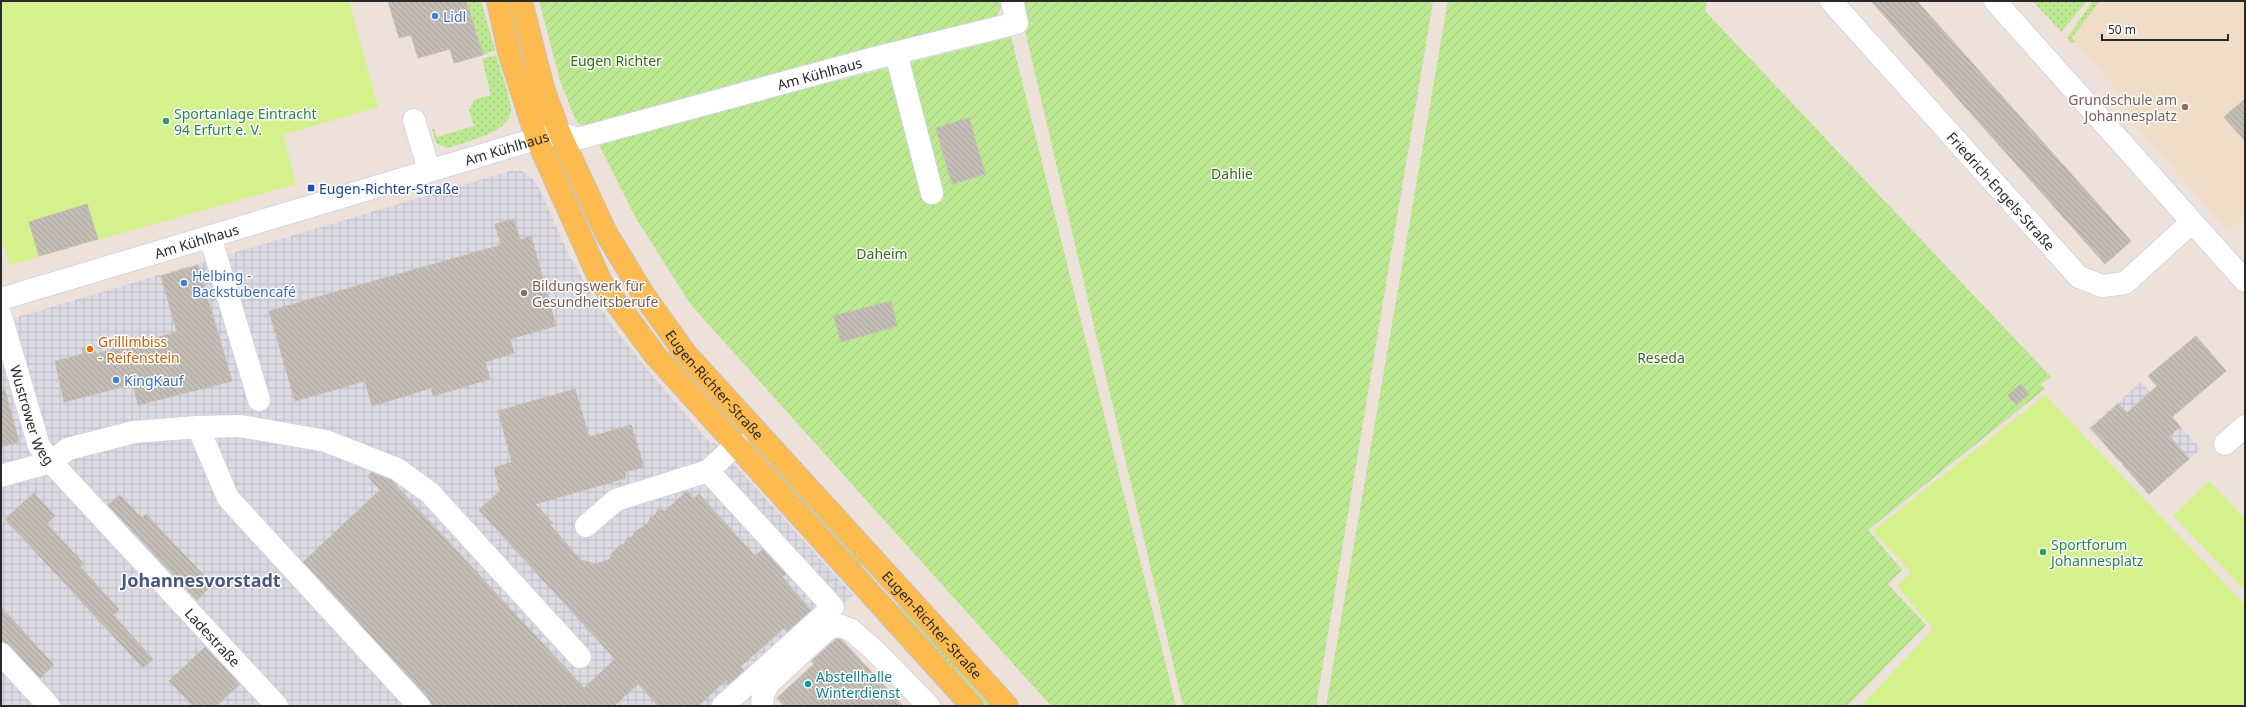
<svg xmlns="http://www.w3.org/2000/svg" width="2246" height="707" font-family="'Noto Sans',sans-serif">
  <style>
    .industrial { fill: url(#industrial-grid) }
    .education { fill: #f0ddc7 }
    .grass { fill: url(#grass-dots) }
    .garden { fill: url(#garden-furrows) }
    .pitch { fill: #d5f18b }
    .building { fill: url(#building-back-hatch); stroke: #c8bdb3 }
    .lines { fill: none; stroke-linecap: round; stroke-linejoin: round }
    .minor-casing { stroke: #ced6e4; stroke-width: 24 }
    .major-casing { stroke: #c3c3c3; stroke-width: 24 }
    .minor { stroke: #fff; stroke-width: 22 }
    .major { stroke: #fcba4f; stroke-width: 22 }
    .shop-dot { fill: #3f7fe0; stroke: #fff; stroke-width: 1.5 }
    .education-dot { fill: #8d6e63; stroke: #fff; stroke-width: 1.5 }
    .leisure-dot { fill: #2e9e5b; stroke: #fff; stroke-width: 1.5 }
    .transit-dot { fill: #1a4fb4; stroke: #fff; stroke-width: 1.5 }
    .food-dot { fill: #e8710a; stroke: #fff; stroke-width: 1.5 }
    .culture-dot { fill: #0f9aa8; stroke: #fff; stroke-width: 1.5 }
    .labels { text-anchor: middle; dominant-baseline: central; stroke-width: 3; stroke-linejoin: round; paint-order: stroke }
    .shop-label { font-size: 14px; fill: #366cbe; stroke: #fff; text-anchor: start }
    .park-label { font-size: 14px; fill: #336b13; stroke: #fff }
    .street-label { font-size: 14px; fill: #292929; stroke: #fff }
    .education-label { font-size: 14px; fill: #785e54; stroke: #fff; text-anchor: end }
    .leisure-label { font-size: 14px; fill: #27864d; stroke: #fff; text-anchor: start }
    .transit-label { font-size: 14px; fill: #164399; stroke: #fff; text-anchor: start }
    .food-label { font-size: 14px; fill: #c56008; stroke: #fff; text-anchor: start }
    .culture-label { font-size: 14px; fill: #0d838f; stroke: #fff; text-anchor: start }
    .district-label { font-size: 18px; font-weight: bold; fill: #46587d; stroke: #fff }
  </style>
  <defs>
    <pattern id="industrial-grid" width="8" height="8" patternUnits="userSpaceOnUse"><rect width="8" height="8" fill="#dcdbe4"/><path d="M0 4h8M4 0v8" fill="none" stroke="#bdbcc4"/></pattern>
    <pattern id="grass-dots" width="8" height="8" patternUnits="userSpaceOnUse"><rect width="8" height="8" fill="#bbe890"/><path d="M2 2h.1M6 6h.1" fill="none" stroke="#a1c77c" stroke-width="1.8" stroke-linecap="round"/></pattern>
    <pattern id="garden-furrows" width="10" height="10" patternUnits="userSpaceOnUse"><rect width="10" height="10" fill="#bbe890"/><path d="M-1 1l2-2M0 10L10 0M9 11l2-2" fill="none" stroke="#a1c77c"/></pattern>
    <pattern id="building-back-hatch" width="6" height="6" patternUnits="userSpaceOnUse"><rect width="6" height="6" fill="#c4bdb5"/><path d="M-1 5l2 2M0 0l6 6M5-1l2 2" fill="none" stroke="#a8a29c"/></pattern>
  </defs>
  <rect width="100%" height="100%" fill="#ede1d9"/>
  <g class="industrial">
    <polygon points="510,171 521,171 529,175 537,184 570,257 586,285 614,328 646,368 711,444 714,442 853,595 732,706 1,706 1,322"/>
    <polygon points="2141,382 2201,449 2149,495 2089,428"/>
  </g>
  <polygon class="education" points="2100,1 2245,1 2245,215 2228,231 2135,124 2117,90 2071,37"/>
  <g class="grass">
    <polygon points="466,1 481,1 495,50 483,55"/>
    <polygon points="505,1 512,1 533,80 527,81"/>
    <polygon points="2033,1 2087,1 2061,32"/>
    <polygon points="2093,1 2100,1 2072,37 2075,42 2071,43 2067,38"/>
    <path d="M496 55C500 68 511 99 511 111 509 133 465 142 447 148L436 143 432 129H434L437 137 474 126 469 111 474 100 491 95 482 59Z"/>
    <polygon points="709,395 862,562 863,566 860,565 706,398"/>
    <polygon points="898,604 901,604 995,706 986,706 898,608"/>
  </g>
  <g class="garden">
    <polygon points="539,1 1003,1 1003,3 996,17 593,128 583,127 576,121 560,80"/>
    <polygon points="1018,1 1433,1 1316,706 1183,706"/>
    <polygon points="1448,1 1707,1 1705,11 2051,377 2041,384 2045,389 1868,530 1902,570 1888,584 1926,625 1847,706 1326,706"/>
    <polygon points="1011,37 1176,706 1051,706 691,305 637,220 597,141"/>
  </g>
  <g class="pitch">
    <polygon points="1,1 349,1 378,107 283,135 296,184 10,265 1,236"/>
    <polygon points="2045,395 2245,605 2245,706 1861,706 1933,629 1897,586 1911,572 1873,531"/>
    <polygon points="2209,481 2245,519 2245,590 2173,516"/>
  </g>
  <g class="building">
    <polygon points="388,1 466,1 483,55 454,63 450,49 418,58 411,35 399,38"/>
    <polygon points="1871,1 1917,1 2131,241 2105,264"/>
    <polygon points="2245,99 2245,141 2224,117"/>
    <polygon points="969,118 985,174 952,184 936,128"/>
    <polygon points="87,204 98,239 39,256 29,222"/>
    <polygon points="514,219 520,240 531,236 556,326 510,339 514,353 485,362 490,379 433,396 431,388 372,406 365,381 295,401 269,311 501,245 495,224"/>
    <polygon points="198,265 232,381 138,405 133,384 64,402 55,361 83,354 82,348 94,345 96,354 177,332 161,276"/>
    <polygon points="891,301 897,326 841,342 834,316"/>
    <polygon points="2196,336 2226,371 2172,417 2180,427 2169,436 2189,459 2149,494 2091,428 2118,404 2127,413 2157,386 2148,376"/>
    <polygon points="2021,384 2029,394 2016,405 2008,395"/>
    <polygon points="575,389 589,437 631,425 644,467 625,472 626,478 535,504 553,523 550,525 581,560 596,564 610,559 612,553 620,545 624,544 627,538 632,537 635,532 648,523 650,518 656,514 658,509 665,511 687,491 694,498 699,494 755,556 763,549 786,574 782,577 811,610 787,632 784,628 740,667 744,671 728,685 725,681 698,706 658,706 638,684 614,706 434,706 303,562 380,490 368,476 372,472 391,480 584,688 615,659 479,510 500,491 494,468 512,462 498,411"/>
    <polygon points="5,390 19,442 1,447 1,391"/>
    <polygon points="34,493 55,516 47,524 84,564 80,567 119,609 113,615 153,659 143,668 5,519"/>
    <polygon points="120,495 142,518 146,514 208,580 206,582 210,587 197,600 108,505"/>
    <polygon points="1,607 54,665 40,678 10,646 1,640"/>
    <polygon points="836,639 841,639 903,706 784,706 777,698 814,664 811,661"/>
    <polygon points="205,647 240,684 216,706 193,706 169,681"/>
  </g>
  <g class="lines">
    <defs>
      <g id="minor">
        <path id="s1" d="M1831 1 2079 277 2102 286 2125 283 2192 222"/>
        <polyline points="1995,1 2245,281"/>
        <polyline points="896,53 932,193"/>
        <polyline points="414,120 429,170"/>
        <polyline points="210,236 259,400"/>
        <path id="s2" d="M1 299C187 244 373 187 559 132L577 139 867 60 1017 23 1012 1"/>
        <path id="s3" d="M1 316 39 446 51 462 277 706"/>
        <polyline points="198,427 228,498 419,706"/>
        <polyline points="2225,444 2245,426"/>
        <polyline points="1,476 51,462 68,449 134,432 198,427 240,426 326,441 397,469 430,493 580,657"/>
        <polyline points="586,526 616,500 708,471"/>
        <polyline points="1,654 49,706"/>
        <polyline points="723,706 833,607 708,471 737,444"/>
        <polyline points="762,706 763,695 768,684 821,635 831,627 841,626 851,630 874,650 929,706"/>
      </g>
      <g id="major">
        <polyline points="498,1 509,52 537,139 601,282 655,355 972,706"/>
        <path id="s4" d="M521 1 543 88 559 132 606 233 643 294 685 353 1007 706"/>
      </g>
    </defs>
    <use href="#minor" class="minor-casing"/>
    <use href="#major" class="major-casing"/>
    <use href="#minor" class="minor"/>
    <use href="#major" class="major"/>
  </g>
  <g class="shop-dot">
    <circle cx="435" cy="16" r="4"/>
    <circle cx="184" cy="283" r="4"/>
    <circle cx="116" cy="380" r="4"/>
  </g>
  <g class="education-dot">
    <circle cx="2185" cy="107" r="4"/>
    <circle cx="524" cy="293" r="4"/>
  </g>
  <g class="leisure-dot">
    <circle cx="166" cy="121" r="4"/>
    <circle cx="2043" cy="552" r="4"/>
  </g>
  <rect class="transit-dot" x="307" y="184" width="8" height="8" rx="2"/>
  <circle class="food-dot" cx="90" cy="349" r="4"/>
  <circle class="culture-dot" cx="808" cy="684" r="4"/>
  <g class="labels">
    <g class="shop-label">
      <text x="443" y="16">Lidl</text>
      <text x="192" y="275">Helbing -<tspan x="192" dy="16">Backstubencafé</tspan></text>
      <text x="124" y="380">KingKauf</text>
    </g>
    <g class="park-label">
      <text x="616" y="60">Eugen Richter</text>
      <text x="1232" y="173">Dahlie</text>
      <text x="882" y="253">Daheim</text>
      <text x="1661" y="357">Reseda</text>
    </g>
    <g class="street-label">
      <text stroke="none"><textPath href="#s2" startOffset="853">Am Kühlhaus</textPath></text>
      <text stroke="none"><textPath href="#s2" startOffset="528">Am Kühlhaus</textPath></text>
      <text stroke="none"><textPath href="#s1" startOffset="255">Friedrich-Engels-Straße</textPath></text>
      <text stroke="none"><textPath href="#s2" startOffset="204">Am Kühlhaus</textPath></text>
      <text stroke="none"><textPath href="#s4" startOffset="435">Eugen-Richter-Straße</textPath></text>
      <text stroke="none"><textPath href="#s3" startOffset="104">Wustrower Weg</textPath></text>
      <text stroke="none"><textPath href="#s4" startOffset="759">Eugen-Richter-Straße</textPath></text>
      <text stroke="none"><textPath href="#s3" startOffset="394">Ladestraße</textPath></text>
    </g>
    <g class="education-label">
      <text x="2177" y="99">Grundschule am<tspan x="2177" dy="16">Johannesplatz</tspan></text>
      <text x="532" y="285" text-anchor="start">Bildungswerk für<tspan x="532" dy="16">Gesundheitsberufe</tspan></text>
    </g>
    <g class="leisure-label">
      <text x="174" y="113">Sportanlage Eintracht<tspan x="174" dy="16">94 Erfurt e. V.</tspan></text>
      <text x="2051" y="544">Sportforum<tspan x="2051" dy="16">Johannesplatz</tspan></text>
    </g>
    <g class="transit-label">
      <text x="319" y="188">Eugen-Richter-Straße</text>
    </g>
    <g class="food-label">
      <text x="98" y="341">Grillimbiss<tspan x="98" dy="16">- Reifenstein</tspan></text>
    </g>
    <g class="culture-label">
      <text x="816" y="676">Abstellhalle<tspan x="816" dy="16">Winterdienst</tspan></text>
    </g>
    <g class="district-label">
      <text x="201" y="580">Johannesvorstadt</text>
    </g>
  </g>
  <rect width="2246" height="707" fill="none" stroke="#292929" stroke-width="4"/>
  <path d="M2102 34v6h126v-6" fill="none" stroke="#292929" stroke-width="2"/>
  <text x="2108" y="34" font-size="12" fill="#292929" stroke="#ffffff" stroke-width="3" paint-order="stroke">50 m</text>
</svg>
